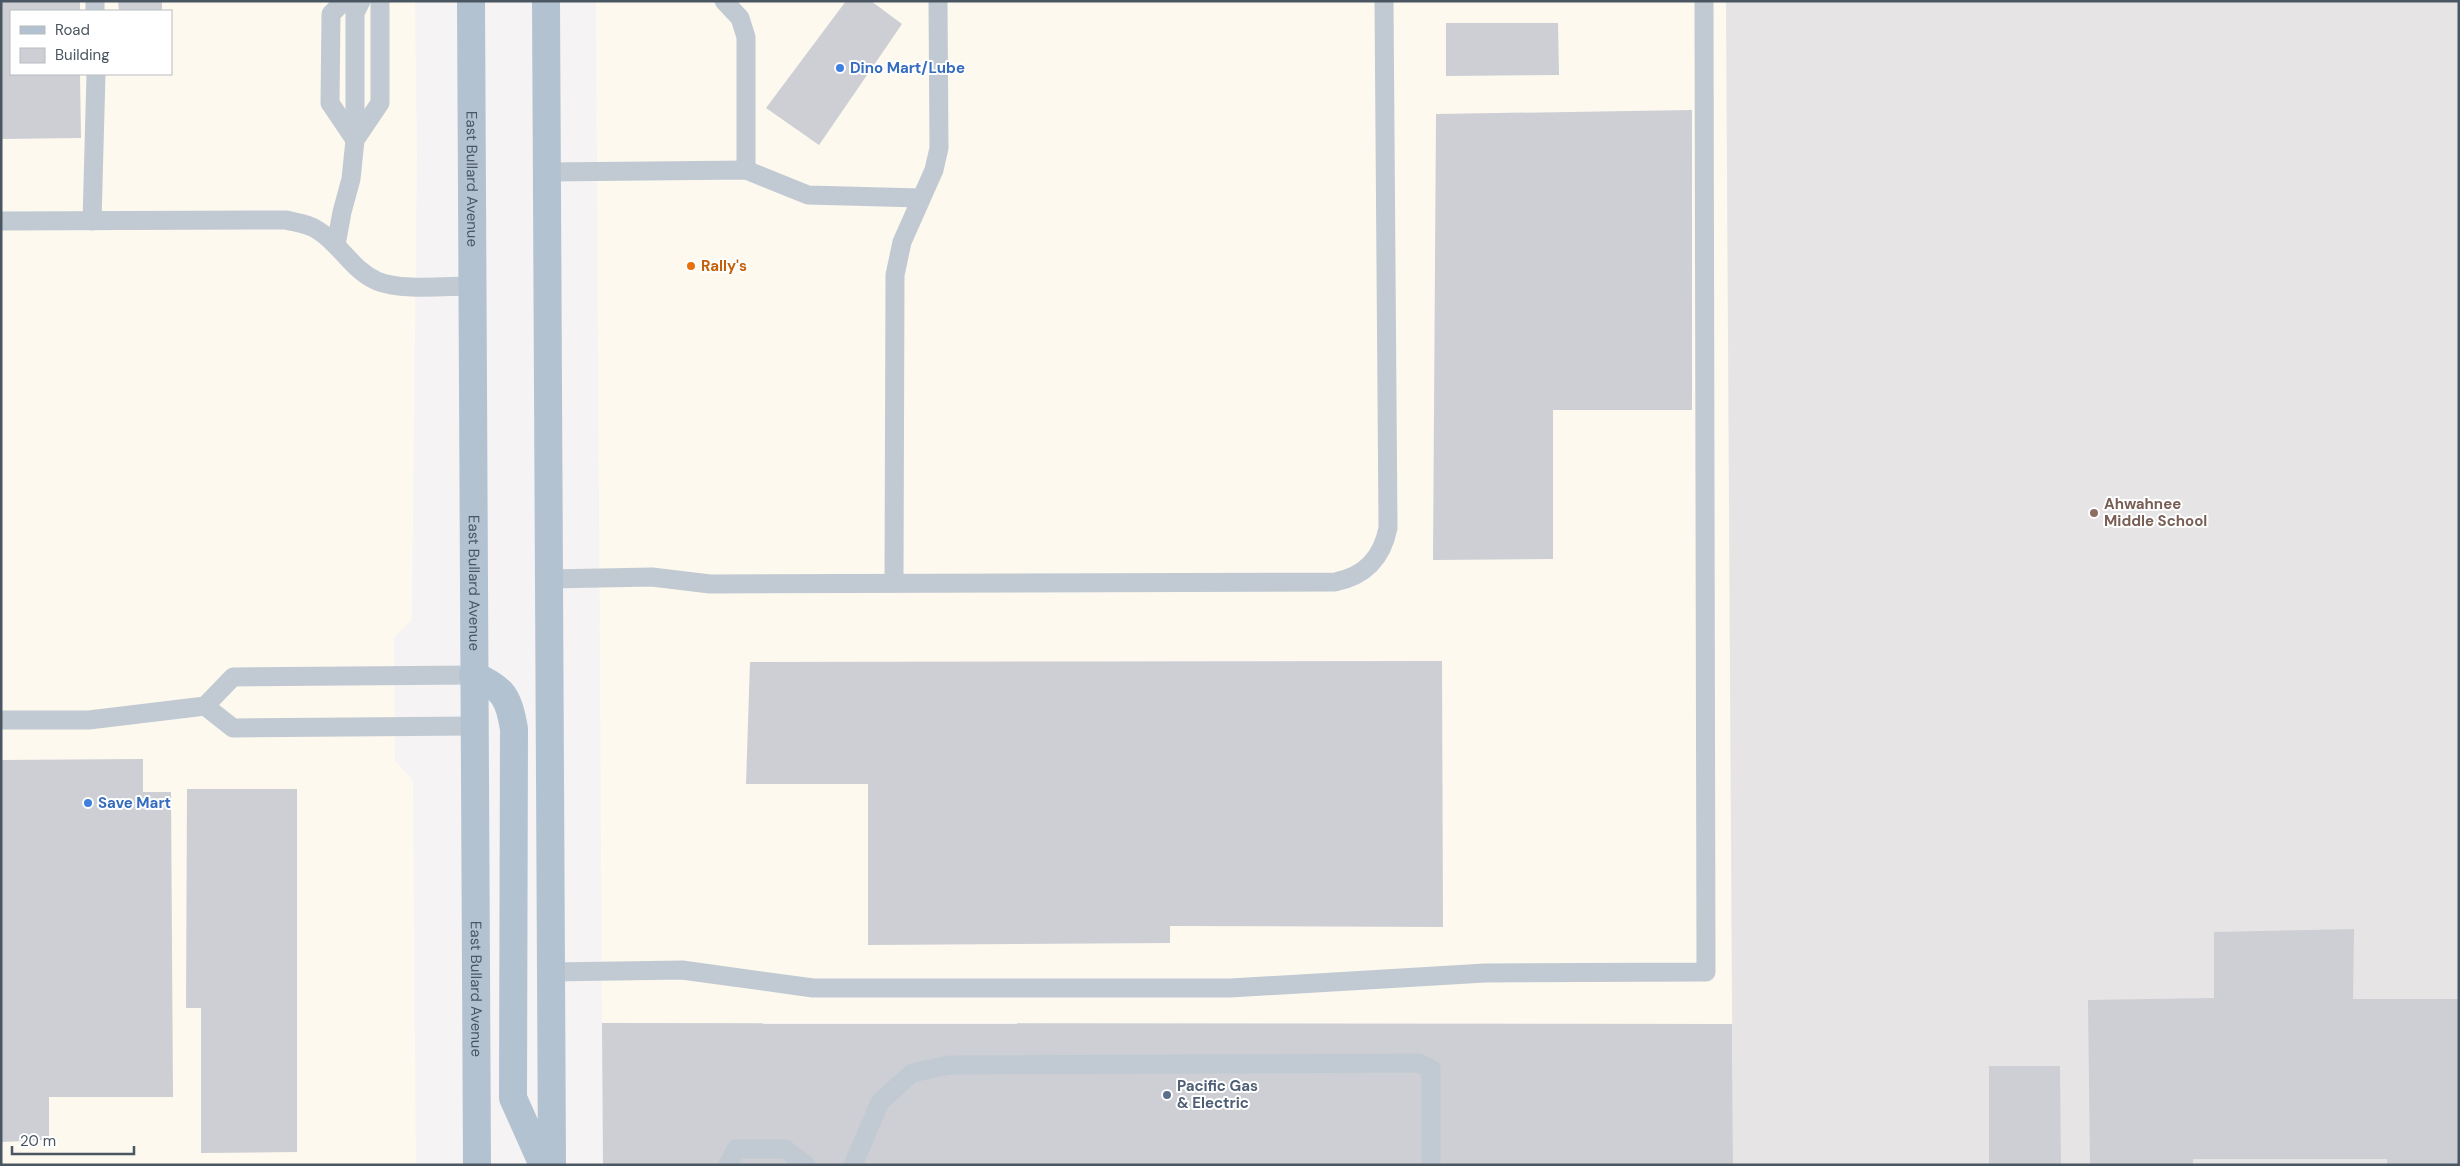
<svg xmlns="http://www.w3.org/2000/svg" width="2460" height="1166" font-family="'DM Sans',sans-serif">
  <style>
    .commercial { fill: #fdf9ef; fill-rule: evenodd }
    .education { fill: #e6e4e5 }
    .building { fill: #cdcfd5 }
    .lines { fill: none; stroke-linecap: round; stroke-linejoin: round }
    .lane { stroke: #c1cad2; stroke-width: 19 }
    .primary { stroke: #b3c2d1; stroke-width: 28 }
    .shop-dot { fill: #3f7fe0; stroke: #fff; stroke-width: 2 }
    .food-dot { fill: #e8710a; stroke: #fff; stroke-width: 2 }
    .education-dot { fill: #8d6e63; stroke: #fff; stroke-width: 2 }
    .service-dot { fill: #5c6f8a; stroke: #fff; stroke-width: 2 }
    .labels { text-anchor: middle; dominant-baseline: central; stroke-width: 4; stroke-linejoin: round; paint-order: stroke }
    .shop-label { font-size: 15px; font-weight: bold; fill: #366cbe; stroke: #fff; text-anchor: start }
    .street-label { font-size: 15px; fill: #4a5661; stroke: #fff }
    .food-label { font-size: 15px; font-weight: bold; fill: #c56008; stroke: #fff; text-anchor: start }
    .education-label { font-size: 15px; font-weight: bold; fill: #785e54; stroke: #fff; text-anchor: start }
    .service-label { font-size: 15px; font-weight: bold; fill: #4e5e75; stroke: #fff; text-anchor: start }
  </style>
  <rect width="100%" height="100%" fill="#f5f3f3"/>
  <g class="commercial">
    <path d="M1 1H415L417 155 412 619 394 638 395 761 413 780 416 1165H1ZM11 11H171V74H11Z"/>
    <polygon points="596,1 1726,1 1732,1024 602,1023"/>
  </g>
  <polygon class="education" points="1726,1 2459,1 2459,1165 1733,1165"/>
  <g class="building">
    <polygon points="1,1 80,1 80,11 11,11 11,74 80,74 81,138 1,139"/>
    <polygon points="118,1 162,1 162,11 119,11"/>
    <polygon points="846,1 871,1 902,24 819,145 766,108"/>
    <polygon points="1446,23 1558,23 1559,75 1446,76"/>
    <polygon points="1692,110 1692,410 1553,410 1553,559 1433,560 1436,114"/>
    <polygon points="1442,661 1443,927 1170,926 1170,943 868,945 868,784 746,784 750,662"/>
    <polygon points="143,759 143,792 171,792 173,1097 49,1097 49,1140 1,1142 1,760"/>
    <polygon points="187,789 297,789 297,1152 201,1153 201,1008 186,1008"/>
    <polygon points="2354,929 2353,999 2459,999 2459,1165 2387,1165 2387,1159 2193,1159 2193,1165 2090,1165 2088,1000 2214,998 2214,932"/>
    <polygon points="602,1023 1732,1024 1733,1165 603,1165"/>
    <polygon points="1989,1066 2060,1066 2061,1165 1989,1165"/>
  </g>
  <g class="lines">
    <g class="lane">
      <polyline points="95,1 95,11"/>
      <polyline points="344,1 331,14 330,103 355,140"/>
      <polyline points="724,1 740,18 746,37 746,170"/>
      <polyline points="355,140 355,13 361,1"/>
      <polyline points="547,172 746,170 808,195 920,198"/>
      <path d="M1 221 286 220C297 223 310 224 319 231 341 245 353 271 377 281 400 291 446 286 472 286"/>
      <polyline points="92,221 96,74"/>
      <polyline points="336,245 342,212 351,179 355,140 380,103 380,1"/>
      <path d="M548 579 652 577 710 584 1335 582C1365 576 1382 558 1388 528L1384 1"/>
      <polyline points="894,583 895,275 902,242 934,170 939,148 938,1"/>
      <polyline points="205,706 233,728 474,726"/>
      <polyline points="1,720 89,720 205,706 233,677 473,675"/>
      <polyline points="551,972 682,970 813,988 1230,988 1485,973 1706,972 1704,1"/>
      <polyline points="728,1165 736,1149 785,1149 806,1165"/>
      <polyline points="853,1165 880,1102 912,1073 949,1065 1419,1063 1431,1069 1431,1165"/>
    </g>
    <g class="primary">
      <path id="s1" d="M471 1 477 1165"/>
      <polyline points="546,1 552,1165"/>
      <path d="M473 675C503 688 509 697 514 729L513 1098 543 1165"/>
    </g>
  </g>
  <g class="shop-dot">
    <circle cx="840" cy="68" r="5"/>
    <circle cx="88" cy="803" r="5"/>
  </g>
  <circle class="food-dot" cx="691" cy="266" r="5"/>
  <circle class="education-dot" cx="2094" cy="513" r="5"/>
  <circle class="service-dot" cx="1167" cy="1095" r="5"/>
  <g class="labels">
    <g class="shop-label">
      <text x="850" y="68">Dino Mart/Lube</text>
      <text x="98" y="803">Save Mart</text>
    </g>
    <g class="street-label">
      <text stroke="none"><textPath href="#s1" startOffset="178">East Bullard Avenue</textPath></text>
      <text stroke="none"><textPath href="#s1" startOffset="582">East Bullard Avenue</textPath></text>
      <text stroke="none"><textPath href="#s1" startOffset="988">East Bullard Avenue</textPath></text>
    </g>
    <g class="food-label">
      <text x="701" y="266">Rally's</text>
    </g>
    <g class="education-label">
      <text x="2104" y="504">Ahwahnee<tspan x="2104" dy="17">Middle School</tspan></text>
    </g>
    <g class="service-label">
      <text x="1177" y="1086">Pacific Gas<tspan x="1177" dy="17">&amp; Electric</tspan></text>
    </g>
  </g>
  <rect width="2460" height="1166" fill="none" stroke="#4a5661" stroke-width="5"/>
  <rect x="10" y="10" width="162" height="65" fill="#ffffff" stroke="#b7bbc0"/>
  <rect x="20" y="26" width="25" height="8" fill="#b3c2d1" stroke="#b7bbc0"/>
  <text x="55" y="35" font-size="15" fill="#4a5661">Road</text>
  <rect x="20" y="48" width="25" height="15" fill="#cdcfd5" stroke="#b7bbc0"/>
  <text x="55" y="60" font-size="15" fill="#4a5661">Building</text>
  <path d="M12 1146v8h122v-8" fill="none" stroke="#4a5661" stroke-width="2.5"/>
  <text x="20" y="1146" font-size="15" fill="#4a5661" stroke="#ffffff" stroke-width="4" paint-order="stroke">20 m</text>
</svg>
